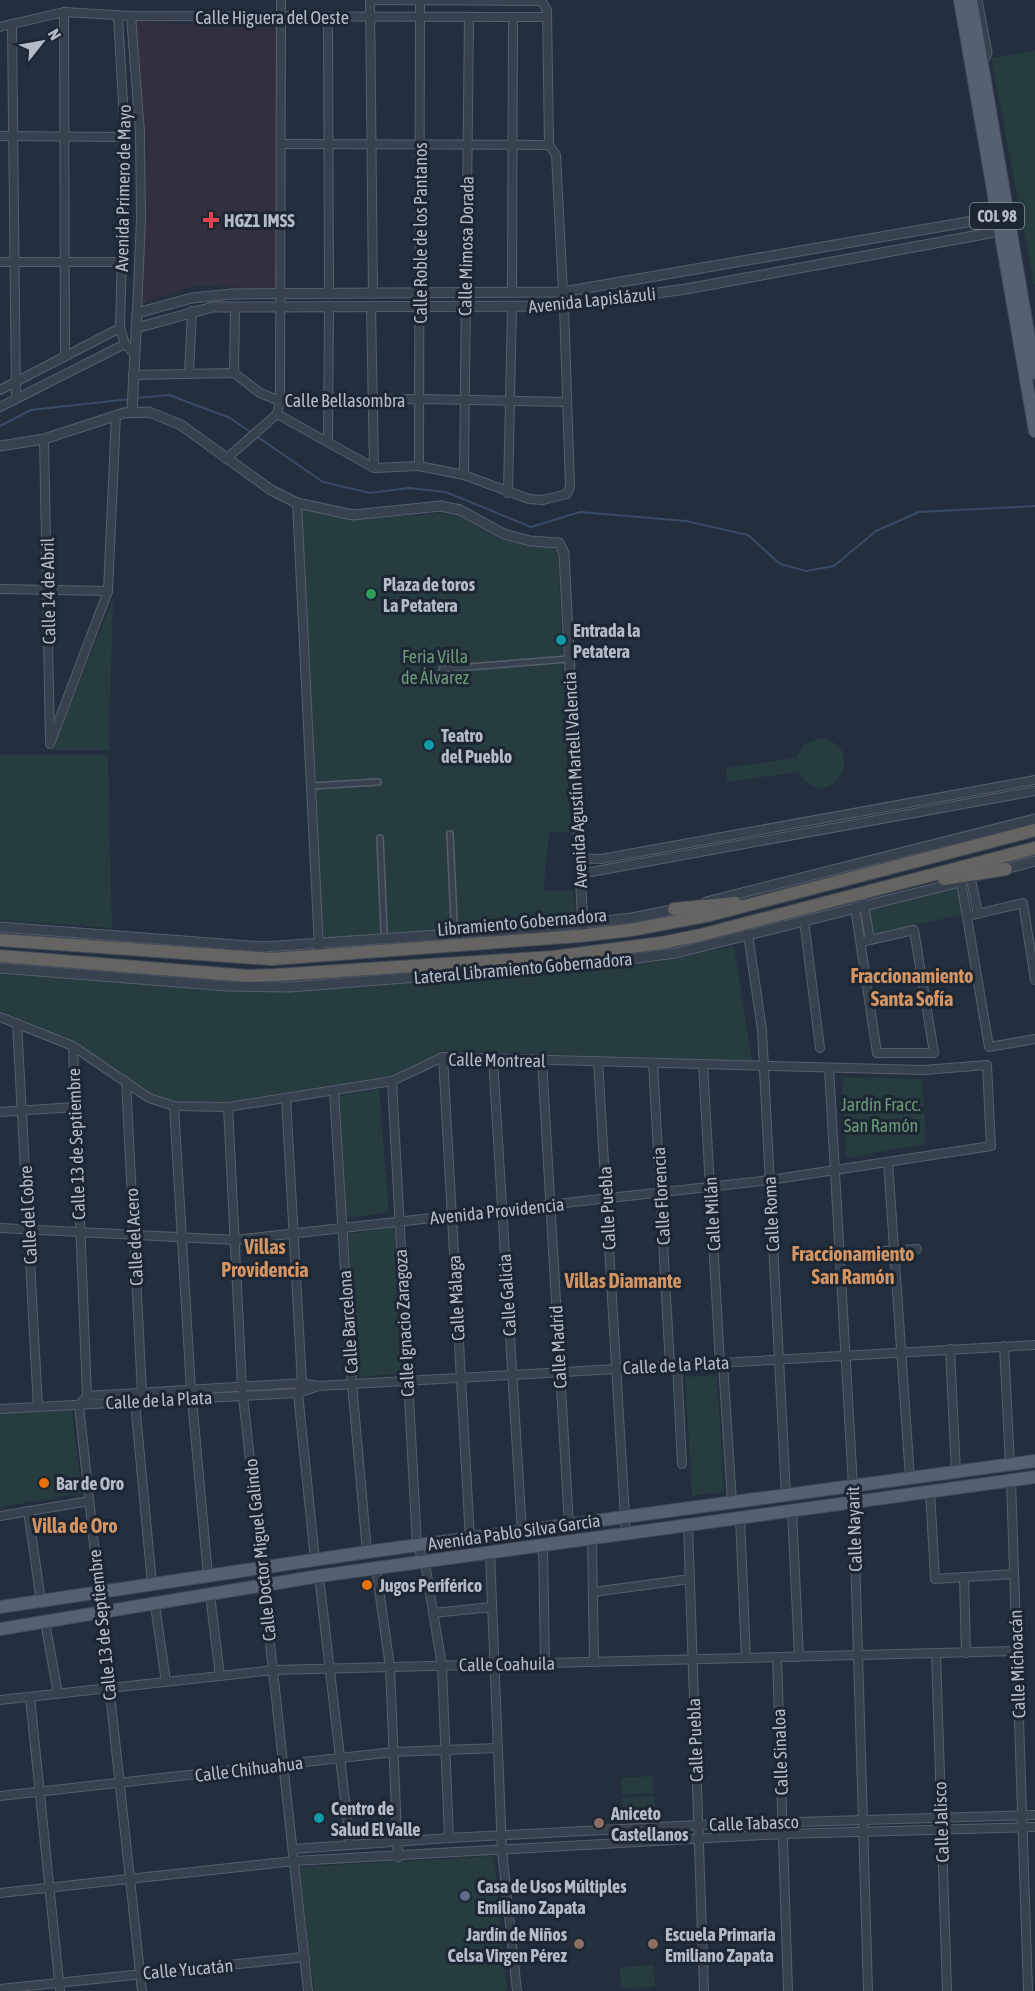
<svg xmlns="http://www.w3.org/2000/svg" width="1035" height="1991" font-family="'Asap Condensed',sans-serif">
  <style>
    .medical { fill: #32303f }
    .green { fill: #263c3f }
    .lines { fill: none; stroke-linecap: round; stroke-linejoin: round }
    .stream { stroke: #394c67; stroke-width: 2 }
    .pedestrian-casing { stroke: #565f6c; stroke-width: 8 }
    .minor-casing { stroke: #565f6c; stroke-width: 10 }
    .tertiary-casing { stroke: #565f6c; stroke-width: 11 }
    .primary-casing { stroke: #414a57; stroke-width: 14 }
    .trunk-casing { stroke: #434c59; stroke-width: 14 }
    .pedestrian { stroke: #38414e; stroke-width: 5 }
    .minor { stroke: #38414e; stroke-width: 8 }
    .tertiary { stroke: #38414e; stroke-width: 9 }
    .primary { stroke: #56606e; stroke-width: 12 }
    .trunk { stroke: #656462; stroke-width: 12 }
    .health-dot { fill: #e0444e; stroke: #1d2633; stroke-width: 2 }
    .leisure-dot { fill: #2e9e5b; stroke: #1d2633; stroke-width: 2 }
    .culture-dot { fill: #0f9aa8; stroke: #1d2633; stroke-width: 2 }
    .food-dot { fill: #e8710a; stroke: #1d2633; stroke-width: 2 }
    .education-dot { fill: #8d6e63; stroke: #1d2633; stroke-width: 2 }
    .service-dot { fill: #5c6f8a; stroke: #1d2633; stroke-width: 2 }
    .labels { text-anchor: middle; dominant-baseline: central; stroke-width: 6; stroke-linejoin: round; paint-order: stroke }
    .shield { fill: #1d2633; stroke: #878f9c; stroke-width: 1.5 }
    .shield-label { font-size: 16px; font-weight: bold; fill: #b4bcc9 }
    .street-label { font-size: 18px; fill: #b4bcc9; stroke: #1d2633 }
    .poi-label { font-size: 18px; font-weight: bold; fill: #b4bcc9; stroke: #1d2633; text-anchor: start }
    .park-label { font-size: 18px; fill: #6b9a76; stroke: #1d2633 }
    .neighbourhood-label { font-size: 20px; font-weight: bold; fill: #d59563; stroke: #1d2633 }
  </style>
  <rect width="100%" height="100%" fill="#242f3e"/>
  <polygon class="medical" points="136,22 277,27 278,288 194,286 143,303 147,155"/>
  <g class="green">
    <polygon points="1035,51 1035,284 1034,284 991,58"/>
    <polygon points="300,510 355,520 442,513 459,516 500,539 534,547 551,546 558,552 570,831 549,833 543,891 574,890 576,920 322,939"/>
    <polygon points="113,599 109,750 52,750"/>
    <path d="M819 738C872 744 831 820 798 772L727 782 726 768 796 758 804 745Z"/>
    <polygon points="0,755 108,755 112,928 0,920"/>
    <polygon points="959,885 963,914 873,935 868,909"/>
    <polygon points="734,946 752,1061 444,1051 390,1076 226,1102 171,1100 151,1094 74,1042 0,1011 0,973 261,992 572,973 679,958"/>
    <polygon points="842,1077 922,1079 926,1144 846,1158"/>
    <polygon points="379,1089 389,1212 347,1218 345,1216 339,1096"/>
    <polygon points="394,1227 404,1373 358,1377 348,1234"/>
    <polygon points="717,1375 724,1492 692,1496 685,1377"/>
    <polygon points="72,1410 82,1493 0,1507 0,1414"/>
    <polygon points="653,1776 654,1793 622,1795 621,1778"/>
    <polygon points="654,1796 655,1813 623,1815 622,1798"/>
    <polygon points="494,1856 507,1991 314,1991 299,1867"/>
    <polygon points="654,1965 655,1987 621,1988 620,1967"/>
  </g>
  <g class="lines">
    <g class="stream">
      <polyline points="136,398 169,395 230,418 323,482 370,493 409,488 446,492 531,527 580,512 686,521 748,535 780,564 806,571 834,566 876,531 919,512 1035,506"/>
      <polyline points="0,426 31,410 130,399"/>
    </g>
    <defs>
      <g id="pedestrian">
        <polyline points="442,669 569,659"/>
        <polyline points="311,786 378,782"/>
        <polyline points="450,834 454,921"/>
        <polyline points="380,838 384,931"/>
      </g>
      <g id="minor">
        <polyline points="370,0 373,294"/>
        <polyline points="373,0 541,1"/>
        <polyline points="541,0 547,10 549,145 556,155 563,292"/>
        <polyline points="64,12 65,356"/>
        <polyline points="118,16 125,137 120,328 125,344 135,355"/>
        <polyline points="131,16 140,132 141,218 137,313"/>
        <polyline points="328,17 329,294"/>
        <polyline points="12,24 16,399"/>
        <polyline points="0,27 64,12 131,16 545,17"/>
        <polyline points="0,136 125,137"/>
        <polyline points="281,144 549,145"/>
        <polyline points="0,262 122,262"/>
        <polyline points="512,293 513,18"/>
        <polyline points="371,306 374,468"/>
        <polyline points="234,373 235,307"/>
        <polyline points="189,374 192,311"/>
        <polyline points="133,375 234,373 260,393 280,401 419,399 566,402"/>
        <polyline points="0,390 120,328"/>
        <polyline points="0,407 125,344"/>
        <polyline points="277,414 374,468 419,466 464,475 529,499 543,500 567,494 570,486 564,306"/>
        <polyline points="44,439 50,740"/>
        <polyline points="328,442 329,306"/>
        <polyline points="226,459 277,414 280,401 281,0"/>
        <polyline points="419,466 420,0"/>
        <polyline points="464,475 469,18"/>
        <polyline points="508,493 512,307"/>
        <polyline points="297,503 319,948"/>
        <polyline points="0,589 108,591"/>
        <polyline points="50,744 108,591 116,415"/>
        <polyline points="579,858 601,859 1035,780"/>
        <polyline points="580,874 1035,791"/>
        <polyline points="971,879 978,914"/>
        <polyline points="961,882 989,1047 1035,1039"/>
        <polyline points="864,904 870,940"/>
        <polyline points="855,907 877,1053 934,1053 914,930 861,942"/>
        <polyline points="968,916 1023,903 1035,980"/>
        <polyline points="804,920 820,1048"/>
        <polyline points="748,934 762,1030 786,1495"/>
        <polyline points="0,1017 73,1046 149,1098 174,1106 228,1107 392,1081 443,1057 923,1070 987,1065 991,1146 770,1180 235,1240 0,1228"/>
        <polyline points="17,1024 38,1407"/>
        <polyline points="73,1046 87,1396 79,1405 142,1991"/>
        <polyline points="443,1057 470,1539"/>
        <polyline points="493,1059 522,1532"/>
        <polyline points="542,1060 569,1525"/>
        <polyline points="598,1061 626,1534"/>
        <polyline points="653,1063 670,1366"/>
        <polyline points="703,1064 720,1363"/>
        <polyline points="829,1068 853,1486 868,1991"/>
        <polyline points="126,1081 142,1393"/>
        <polyline points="392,1081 417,1546 425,1563 442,1666 449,1838"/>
        <polyline points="334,1091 352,1384 367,1552"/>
        <polyline points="286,1098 302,1383 298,1393 315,1560"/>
        <polyline points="174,1106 191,1390"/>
        <polyline points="228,1107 242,1387 308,1991"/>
        <polyline points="0,1112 75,1107"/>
        <polyline points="888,1162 910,1478"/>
        <polyline points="840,1254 917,1249"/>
        <polyline points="1004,1346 1010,1465"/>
        <polyline points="950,1349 956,1472"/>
        <polyline points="723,1363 732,1502"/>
        <polyline points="677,1365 682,1464"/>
        <polyline points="87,1396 302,1383 318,1386 1035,1345"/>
        <polyline points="192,1399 208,1576"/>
        <polyline points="135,1402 152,1584"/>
        <polyline points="0,1409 298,1393 316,1387"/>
        <polyline points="1011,1480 1028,1991"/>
        <polyline points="930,1491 935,1579 1014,1574"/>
        <polyline points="792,1510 799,1657"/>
        <polyline points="28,1511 41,1601"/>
        <polyline points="0,1516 89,1501"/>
        <polyline points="740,1518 746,1658"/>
        <polyline points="688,1525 704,1991"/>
        <polyline points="592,1538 594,1662"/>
        <polyline points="543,1545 545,1663"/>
        <polyline points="490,1553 502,1850 517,1991"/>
        <polyline points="376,1568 390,1667 398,1857"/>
        <polyline points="319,1576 350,1844"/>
        <polyline points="964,1577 966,1653"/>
        <polyline points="593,1592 690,1579"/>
        <polyline points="210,1595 220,1676"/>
        <polyline points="155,1605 166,1682"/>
        <polyline points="433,1613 492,1607"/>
        <polyline points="45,1622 58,1694"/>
        <polyline points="936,1653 947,1991"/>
        <polyline points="777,1657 788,1991"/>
        <polyline points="30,1697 60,1991"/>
        <polyline points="0,1700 274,1670 1016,1651"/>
        <polyline points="0,1796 394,1752 498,1748"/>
        <polyline points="293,1849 449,1838 698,1825 1035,1815"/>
        <polyline points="0,1893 294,1861 783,1834 1035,1827"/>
        <polyline points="0,1989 305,1957"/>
      </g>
      <g id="tertiary">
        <polyline points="977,0 987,53 982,63"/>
        <polyline points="136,328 213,307 564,306 686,289 1006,230"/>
        <polyline points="132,411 137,313 192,298 232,294 563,292 1002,216"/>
        <polyline points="0,446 44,439 124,413 149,412 181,425 271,490 297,503 353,515 441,506 460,510 504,534 530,541 559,543 564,553 583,928"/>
        <polyline points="1001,870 1035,861"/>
        <polyline points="706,902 1035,819"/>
        <polyline points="0,927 264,947 539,928 632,918 681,908"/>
        <polyline points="0,968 227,986 290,987 598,963 676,953 964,881"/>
      </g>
      <g id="primary">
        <polyline points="960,0 1035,431"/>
        <polyline points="971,0 1035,373"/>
        <polyline points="976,220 995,204"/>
        <polyline points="0,1607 367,1552 1035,1461"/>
        <polyline points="0,1629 319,1576 1035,1477"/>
      </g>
      <g id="trunk">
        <polyline points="944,879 1006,869"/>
        <polyline points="674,909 735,903"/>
        <polyline points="0,940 272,959 579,936 631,930 710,915 1035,830"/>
        <polyline points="0,956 248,976 276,975 553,957 661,943 701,935 1035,848"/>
        <polyline points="438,976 458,966"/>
      </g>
    </defs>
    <use href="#pedestrian" class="pedestrian-casing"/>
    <use href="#minor" class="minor-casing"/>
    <use href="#tertiary" class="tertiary-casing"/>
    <use href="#primary" class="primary-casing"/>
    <use href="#trunk" class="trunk-casing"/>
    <use href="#pedestrian" class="pedestrian"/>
    <use href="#minor" class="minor"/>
    <use href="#tertiary" class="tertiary"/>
    <use href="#primary" class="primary"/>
    <use href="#trunk" class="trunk"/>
  </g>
  <path class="health-dot" d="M208 211h6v6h6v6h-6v6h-6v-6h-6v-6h6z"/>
  <circle class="leisure-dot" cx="371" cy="594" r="6"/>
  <g class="culture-dot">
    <circle cx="561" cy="640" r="6"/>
    <circle cx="429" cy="745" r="6"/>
    <circle cx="319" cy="1818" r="6"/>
  </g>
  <g class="food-dot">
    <circle cx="44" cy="1483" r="6"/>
    <circle cx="367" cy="1585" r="6"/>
  </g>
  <g class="education-dot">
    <circle cx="599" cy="1823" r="6"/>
    <circle cx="579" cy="1944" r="6"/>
    <circle cx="653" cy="1944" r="6"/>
  </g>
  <circle class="service-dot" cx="465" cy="1896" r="6"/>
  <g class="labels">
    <rect class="shield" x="970" y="203" width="54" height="26" rx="4.5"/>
    <g class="shield-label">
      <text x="997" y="216">COL 98</text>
    </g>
    <g class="street-label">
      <text x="272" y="17">Calle Higuera del Oeste</text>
      <text transform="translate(123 188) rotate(-89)">Avenida Primero de Mayo</text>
      <text transform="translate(420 233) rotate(-90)">Calle Roble de los Pantanos</text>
      <text transform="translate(466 246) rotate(-89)">Calle Mimosa Dorada</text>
      <text transform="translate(592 300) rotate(-6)">Avenida Lapislázuli</text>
      <text x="345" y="400">Calle Bellasombra</text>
      <text transform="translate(48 591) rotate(-91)">Calle 14 de Abril</text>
      <text transform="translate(575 780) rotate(-93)">Avenida Agustín Martell Valencia</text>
      <text transform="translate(522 922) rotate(-5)">Libramiento Gobernadora</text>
      <text transform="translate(523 968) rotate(-5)">Lateral Libramiento Gobernadora</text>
      <text transform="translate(497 1060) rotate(1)">Calle Montreal</text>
      <text transform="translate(76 1144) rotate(-92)">Calle 13 de Septiembre</text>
      <text transform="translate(661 1196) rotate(-93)">Calle Florencia</text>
      <text transform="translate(607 1208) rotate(-93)">Calle Puebla</text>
      <text transform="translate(497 1211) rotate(-6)">Avenida Providencia</text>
      <text transform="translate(712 1214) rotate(-93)">Calle Milán</text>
      <text transform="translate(771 1214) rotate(-93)">Calle Roma</text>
      <text transform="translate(28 1215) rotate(-93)">Calle del Cobre</text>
      <text transform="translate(134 1237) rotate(-93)">Calle del Acero</text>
      <text transform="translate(507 1295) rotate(-94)">Calle Galicia</text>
      <text transform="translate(456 1298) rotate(-93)">Calle Málaga</text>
      <text transform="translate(348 1322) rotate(-94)">Calle Barcelona</text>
      <text transform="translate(404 1323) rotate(-93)">Calle Ignacio Zaragoza</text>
      <text transform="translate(558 1347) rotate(-93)">Calle Madrid</text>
      <text transform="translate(676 1365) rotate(-3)">Calle de la Plata</text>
      <text transform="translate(159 1400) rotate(-3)">Calle de la Plata</text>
      <text transform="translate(854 1529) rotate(-92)">Calle Nayarit</text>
      <text transform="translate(514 1532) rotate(-8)">Avenida Pablo Silva García</text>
      <text transform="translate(260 1550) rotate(-96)">Calle Doctor Miguel Galindo</text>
      <text transform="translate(102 1625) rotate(-96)">Calle 13 de Septiembre</text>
      <text transform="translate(507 1664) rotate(-1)">Calle Coahuila</text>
      <text transform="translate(1017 1664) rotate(-92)">Calle Michoacán</text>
      <text transform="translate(695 1740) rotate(-92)">Calle Puebla</text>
      <text transform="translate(780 1752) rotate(-92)">Calle Sinaloa</text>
      <text transform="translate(249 1769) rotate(-7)">Calle Chihuahua</text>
      <text transform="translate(941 1822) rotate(-92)">Calle Jalisco</text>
      <text transform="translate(754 1823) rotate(-2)">Calle Tabasco</text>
      <text transform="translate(188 1969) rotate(-5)">Calle Yucatán</text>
    </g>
    <g class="poi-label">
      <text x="224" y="220">HGZ1 IMSS</text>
      <text x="383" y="584">Plaza de toros<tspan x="383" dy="21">La Petatera</tspan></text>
      <text x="573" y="630">Entrada la<tspan x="573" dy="21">Petatera</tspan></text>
      <text x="441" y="735">Teatro<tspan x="441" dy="21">del Pueblo</tspan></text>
      <text x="56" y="1483">Bar de Oro</text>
      <text x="379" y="1585">Jugos Periférico</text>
      <text x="331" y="1808">Centro de<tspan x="331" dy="21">Salud El Valle</tspan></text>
      <text x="611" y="1813">Aniceto<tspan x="611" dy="21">Castellanos</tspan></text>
      <text x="477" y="1886">Casa de Usos Múltiples<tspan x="477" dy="21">Emiliano Zapata</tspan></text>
      <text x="567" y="1934" text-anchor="end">Jardín de Niños<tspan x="567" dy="21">Celsa Virgen Pérez</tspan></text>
      <text x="665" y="1934">Escuela Primaria<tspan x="665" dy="21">Emiliano Zapata</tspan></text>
    </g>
    <g class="park-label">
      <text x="435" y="656">Feria Villa<tspan x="435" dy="21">de Álvarez</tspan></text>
      <text x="881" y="1104">Jardín Fracc.<tspan x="881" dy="21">San Ramón</tspan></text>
    </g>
    <g class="neighbourhood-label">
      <text x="912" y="975">Fraccionamiento<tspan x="912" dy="23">Santa Sofía</tspan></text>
      <text x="265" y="1246">Villas<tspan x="265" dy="23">Providencia</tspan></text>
      <text x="853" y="1253">Fraccionamiento<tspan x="853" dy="23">San Ramón</tspan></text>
      <text x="623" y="1280">Villas Diamante</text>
      <text x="75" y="1525">Villa de Oro</text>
    </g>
  </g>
  <g transform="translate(42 42) rotate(59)" stroke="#1d2633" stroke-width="4.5" paint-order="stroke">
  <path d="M0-4.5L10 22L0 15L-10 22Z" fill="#b4bcc9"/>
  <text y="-9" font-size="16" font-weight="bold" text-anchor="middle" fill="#b4bcc9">N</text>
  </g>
</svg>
